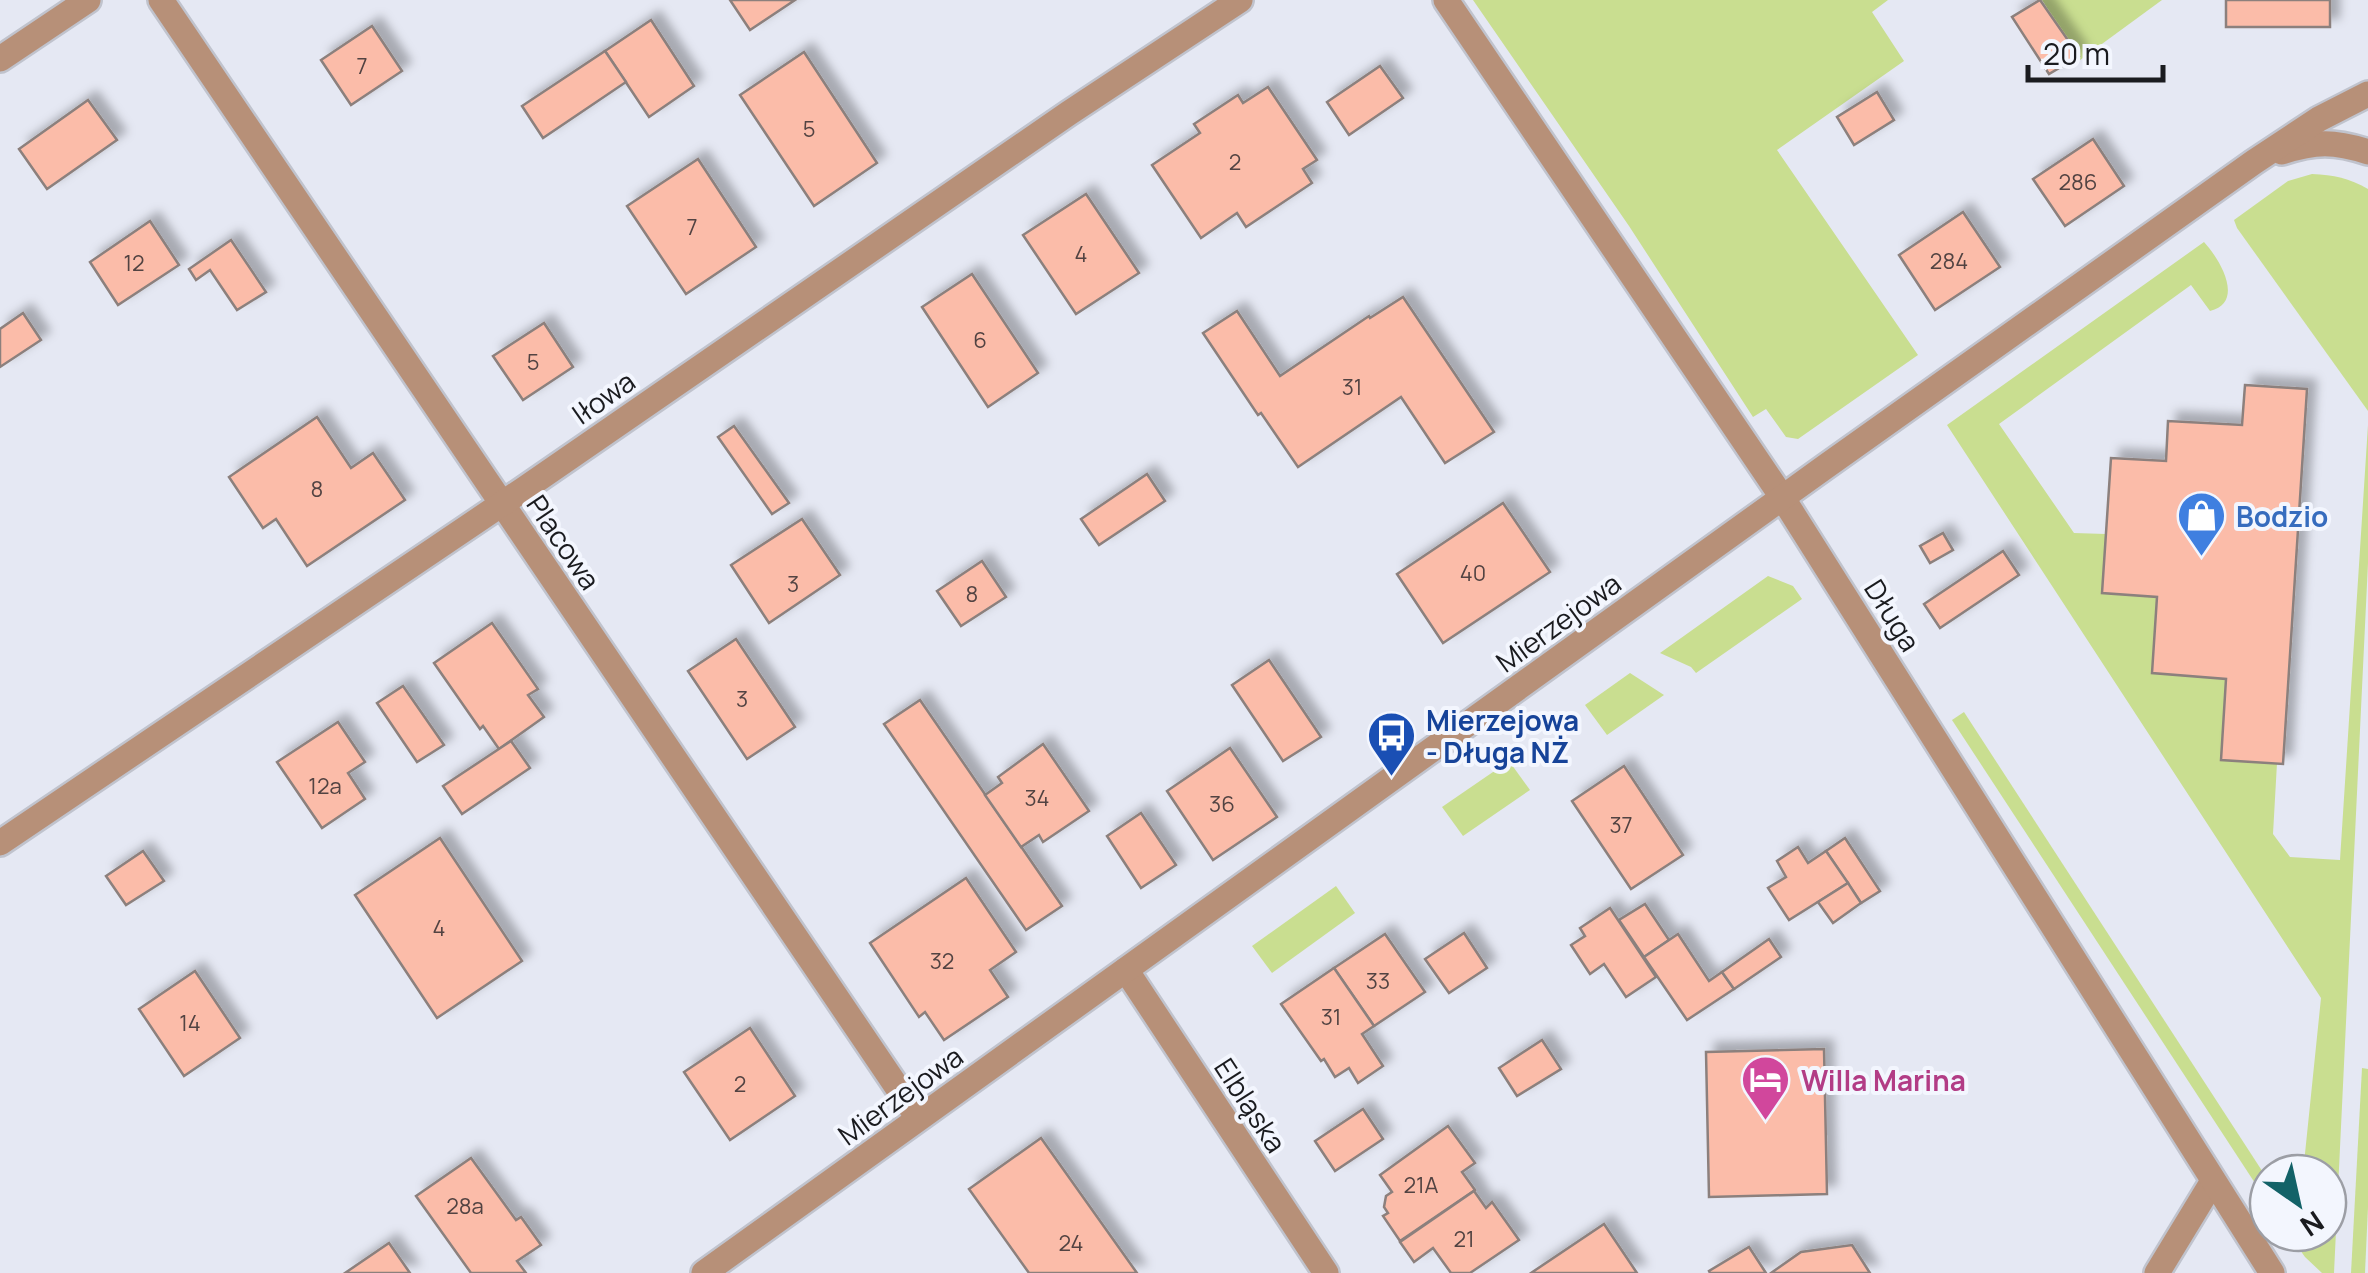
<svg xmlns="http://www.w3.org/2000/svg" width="2368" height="1273" font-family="Manrope,sans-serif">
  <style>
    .green { fill: #c9de90 }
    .building { fill: #fbbca9; stroke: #8c807d; stroke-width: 2.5; filter: url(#shadow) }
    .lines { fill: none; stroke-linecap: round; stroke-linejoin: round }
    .service-casing { stroke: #c0c3cd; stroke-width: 30 }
    .minor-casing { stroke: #c0c3cd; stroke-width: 30 }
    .tertiary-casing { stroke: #c0c3cd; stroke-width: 30 }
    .service { stroke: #b79078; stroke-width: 25 }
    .minor { stroke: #b79078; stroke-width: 25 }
    .tertiary { stroke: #b79078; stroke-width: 25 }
    .labels { text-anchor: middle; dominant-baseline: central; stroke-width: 8; stroke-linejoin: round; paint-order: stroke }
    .number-label { font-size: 22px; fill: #524342 }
    .street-label { font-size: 28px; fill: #1a1b1f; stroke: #f3f6fe }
    .shop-label { font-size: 28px; font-weight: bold; fill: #366cbe; stroke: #f3f6fe; text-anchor: start }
    .transit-label { font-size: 28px; font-weight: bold; fill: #164399; stroke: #f3f6fe; text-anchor: start }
    .hotel-label { font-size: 28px; font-weight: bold; fill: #b23c85; stroke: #f3f6fe; text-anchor: start }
  </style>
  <defs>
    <filter id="shadow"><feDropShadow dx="9" dy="-9" stdDeviation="5" flood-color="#0004"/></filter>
  </defs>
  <rect width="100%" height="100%" fill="#e5e8f3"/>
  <g class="green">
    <polygon points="1473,0 1888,0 1872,12 1904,61 1777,150 1918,355 1798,439 1786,437 1766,409 1753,417 1629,226"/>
    <polygon points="2042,0 2162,0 2080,60"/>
    <path d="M2312 174C2334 175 2349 178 2368 189V411L2237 228 2234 220 2288 181Z"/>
    <path d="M2204 242C2219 258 2246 302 2210 311L2191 285 1999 424 2074 533 2106 534 2102 593 2157 597 2152 673 2226 679 2221 759 2277 763 2273 834 2290 857 2340 860 2368 425V563L2334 1273H2322L2305 1257 2288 1233H2328V1173H2303L2321 998 1947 425Z"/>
    <polygon points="1768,576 1793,586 1802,599 1696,673 1691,667 1660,653"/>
    <polygon points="1630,673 1664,695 1607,735 1585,705"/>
    <polygon points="1964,712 2268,1180 2268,1203 1952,720"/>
    <polygon points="1509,761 1530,790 1463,836 1442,807"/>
    <polygon points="1336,886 1355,913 1272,973 1252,946"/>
    <polygon points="2362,1068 2368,1069 2368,1207 2365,1273 2351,1273"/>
  </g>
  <g class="building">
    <polygon points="730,0 795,0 750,30"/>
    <polygon points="2040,0 2079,56 2049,74 2012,17"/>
    <rect x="2226" y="0" width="104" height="27"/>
    <polygon points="651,20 694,86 649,117 605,51"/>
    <polygon points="372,26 402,71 351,105 321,60"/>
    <polygon points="605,51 626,82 543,138 522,106"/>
    <polygon points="804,52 877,163 814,206 740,95"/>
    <polygon points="1380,66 1403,98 1349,135 1327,102"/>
    <polygon points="1268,87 1317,160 1303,169 1312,183 1246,227 1237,213 1201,238 1152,165 1200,133 1194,124 1238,95 1243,103"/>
    <polygon points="1877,92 1894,120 1854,145 1837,117"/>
    <polygon points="88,100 117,140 47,189 19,149"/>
    <polygon points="2093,139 2124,186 2065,226 2033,179"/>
    <polygon points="698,159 756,247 686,294 627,206"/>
    <polygon points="1086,194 1139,273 1076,314 1023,235"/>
    <polygon points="1963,212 2000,267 1935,310 1899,255"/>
    <polygon points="150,221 179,265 118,305 90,262"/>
    <polygon points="231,240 266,292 237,310 210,270 196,280 189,269"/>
    <polygon points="972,274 1038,373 988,407 922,307"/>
    <polygon points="1403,297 1494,432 1445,463 1401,397 1298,467 1261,413 1258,415 1203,333 1237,311 1280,376 1369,316 1370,318"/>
    <polygon points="23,313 41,340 0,367 0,329"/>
    <polygon points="544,323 573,367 523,400 493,356"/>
    <polygon points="2245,385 2307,389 2283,764 2221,760 2226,679 2152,673 2157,597 2102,593 2111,458 2166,461 2168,421 2242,425"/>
    <polygon points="317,417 351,468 373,453 405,500 307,566 276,519 263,528 229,477"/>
    <polygon points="734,426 789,503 772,514 718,437"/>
    <polygon points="1147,474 1165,501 1099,545 1081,519"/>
    <polygon points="1503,503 1550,572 1443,643 1397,574"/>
    <polygon points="802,519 840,575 769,623 731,565"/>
    <polygon points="1943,533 1953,550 1930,563 1920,546"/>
    <polygon points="2003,551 2019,575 1940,628 1924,604"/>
    <polygon points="982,561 1006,597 961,626 937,591"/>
    <polygon points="492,623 538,689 528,695 544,717 499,749 483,726 480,729 434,663"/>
    <polygon points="736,639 795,727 747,759 688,671"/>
    <polygon points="1269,660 1321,737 1283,761 1232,685"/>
    <polygon points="403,686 444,745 417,762 377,703"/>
    <polygon points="920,700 1062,906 1026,930 884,724"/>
    <polygon points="338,722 365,762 348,773 365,799 322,828 277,762"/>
    <polygon points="511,741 530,768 462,814 443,786"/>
    <polygon points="1043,744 1089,811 1043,842 1039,835 1021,847 985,795 1002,783 998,777"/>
    <polygon points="1230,748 1277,817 1213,860 1167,791"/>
    <polygon points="1624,766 1683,855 1631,889 1572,801"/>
    <polygon points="1141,813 1176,865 1141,888 1107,836"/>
    <polygon points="440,838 522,961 437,1018 355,895"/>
    <polygon points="1845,838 1880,891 1861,903 1826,851"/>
    <polygon points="1798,847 1808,863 1826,851 1848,883 1789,920 1768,888 1786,877 1777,861"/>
    <polygon points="143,851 164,881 126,905 106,876"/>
    <polygon points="966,878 1016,952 990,970 1008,997 944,1040 925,1012 919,1017 870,943"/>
    <polygon points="1848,883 1861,903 1833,923 1818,902"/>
    <polygon points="1645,904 1669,940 1644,957 1619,920"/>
    <polygon points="1610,908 1656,977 1626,997 1604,964 1590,974 1571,945 1585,936 1580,928"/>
    <polygon points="1464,933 1487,968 1449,993 1425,959"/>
    <polygon points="1385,934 1425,992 1374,1026 1334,968"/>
    <polygon points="1678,934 1709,981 1722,972 1734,989 1687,1020 1644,957"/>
    <polygon points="1769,939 1781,957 1734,989 1722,972"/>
    <polygon points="1334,968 1374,1026 1362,1034 1383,1066 1358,1083 1349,1068 1335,1077 1324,1059 1321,1061 1281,1004"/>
    <polygon points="195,971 240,1038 184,1076 139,1009"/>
    <polygon points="750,1028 795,1096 730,1140 684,1072"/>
    <polygon points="1542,1040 1561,1069 1517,1096 1499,1068"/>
    <polygon points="1824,1049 1827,1194 1709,1197 1706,1052"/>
    <polygon points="1363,1109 1383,1139 1335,1171 1315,1141"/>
    <polygon points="1448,1126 1475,1163 1462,1172 1475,1190 1400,1241 1383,1216 1388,1213 1384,1207 1386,1196 1392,1192 1380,1175"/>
    <polygon points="1041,1138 1137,1273 1029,1273 969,1189"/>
    <polygon points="471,1158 516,1220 521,1217 541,1245 517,1261 526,1273 471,1273 416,1196"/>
    <polygon points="1474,1191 1486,1208 1492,1202 1519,1240 1470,1273 1451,1273 1433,1248 1414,1262 1400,1242"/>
    <polygon points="1604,1224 1637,1273 1531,1273"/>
    <polygon points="389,1243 410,1273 345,1273"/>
    <polygon points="1852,1245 1870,1273 1771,1273 1801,1252"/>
    <polygon points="1749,1247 1766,1273 1710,1273 1709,1271"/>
  </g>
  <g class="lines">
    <defs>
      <polyline id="service" points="2157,1273 2213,1181"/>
      <g id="minor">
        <polyline points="161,0 918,1118"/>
        <polyline points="0,59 88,0"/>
        <polyline points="1782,497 2272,1273"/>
        <polyline points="0,843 524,489 1069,113 1240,0"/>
        <polyline points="1126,970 1326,1273"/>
      </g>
      <g id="tertiary">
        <polyline points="1446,0 1782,497"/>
        <path d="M2282 152C2315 141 2335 141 2368 152"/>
        <polyline points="704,1273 1825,467 2254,162 2319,119 2368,94"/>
      </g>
    </defs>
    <use href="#service" class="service-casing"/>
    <use href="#minor" class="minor-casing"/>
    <use href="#tertiary" class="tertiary-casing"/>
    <use href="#service" class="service"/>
    <use href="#minor" class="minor"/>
    <use href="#tertiary" class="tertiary"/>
  </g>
  <defs>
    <symbol id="shop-pin" viewBox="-11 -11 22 30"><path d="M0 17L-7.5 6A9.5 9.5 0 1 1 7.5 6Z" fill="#3f7fe0" stroke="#f3f6fe"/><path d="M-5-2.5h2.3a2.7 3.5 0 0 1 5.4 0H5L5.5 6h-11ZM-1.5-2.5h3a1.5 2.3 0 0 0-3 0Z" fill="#fff"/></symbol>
    <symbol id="bus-pin" viewBox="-11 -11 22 30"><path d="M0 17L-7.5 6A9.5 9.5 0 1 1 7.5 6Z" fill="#1a4fb4" stroke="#f3f6fe"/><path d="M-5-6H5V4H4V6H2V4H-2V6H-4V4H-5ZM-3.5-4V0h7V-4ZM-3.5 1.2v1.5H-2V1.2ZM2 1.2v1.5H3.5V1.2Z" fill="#fff"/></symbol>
    <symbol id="hotel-pin" viewBox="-11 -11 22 30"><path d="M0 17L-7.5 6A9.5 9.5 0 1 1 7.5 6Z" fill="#d1479c" stroke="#f3f6fe"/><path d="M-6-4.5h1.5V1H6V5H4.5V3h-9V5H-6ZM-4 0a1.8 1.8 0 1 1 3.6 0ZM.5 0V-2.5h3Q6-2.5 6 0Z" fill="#fff"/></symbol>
  </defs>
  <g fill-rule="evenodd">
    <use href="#shop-pin" x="2174" y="488" width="55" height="75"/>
    <use href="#bus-pin" x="1364" y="708" width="55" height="75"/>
    <use href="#hotel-pin" x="1738" y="1052" width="55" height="75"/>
  </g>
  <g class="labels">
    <g class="number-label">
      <text x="362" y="66">7</text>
      <text x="809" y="129">5</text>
      <text x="1235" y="162">2</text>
      <text x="2078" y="182">286</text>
      <text x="692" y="227">7</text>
      <text x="1081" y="254">4</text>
      <text x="1949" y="261">284</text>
      <text x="134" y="263">12</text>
      <text x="980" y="340">6</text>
      <text x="533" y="362">5</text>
      <text x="1352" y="387">31</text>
      <text x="317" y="489">8</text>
      <text x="1473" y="573">40</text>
      <text x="793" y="584">3</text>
      <text x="972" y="594">8</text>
      <text x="742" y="699">3</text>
      <text x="325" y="786">12a</text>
      <text x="1037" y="798">34</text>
      <text x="1222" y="804">36</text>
      <text x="1621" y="825">37</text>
      <text x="439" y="928">4</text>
      <text x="942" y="961">32</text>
      <text x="1378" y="981">33</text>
      <text x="1331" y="1017">31</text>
      <text x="190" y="1023">14</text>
      <text x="740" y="1084">2</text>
      <text x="1421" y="1185">21A</text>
      <text x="465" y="1206">28a</text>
      <text x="1464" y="1239">21</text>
      <text x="1071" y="1243">24</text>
    </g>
    <g class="street-label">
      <text transform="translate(603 397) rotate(-35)">Iłowa</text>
      <text transform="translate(564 542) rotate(56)">Placowa</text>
      <text transform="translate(1893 615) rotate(58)">Długa</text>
      <text transform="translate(1558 622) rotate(-36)">Mierzejowa</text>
      <text transform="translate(900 1095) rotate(-36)">Mierzejowa</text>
      <text transform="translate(1251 1105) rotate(57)">Elbląska</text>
    </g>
    <g class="shop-label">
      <text x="2236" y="516">Bodzio</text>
    </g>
    <g class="transit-label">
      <text x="1426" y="720">Mierzejowa<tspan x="1426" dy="32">- Długa NŻ</tspan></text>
    </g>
    <g class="hotel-label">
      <text x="1801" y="1080">Willa Marina</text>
    </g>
  </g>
  <g transform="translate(2298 1203) rotate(146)"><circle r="48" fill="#f3f6fe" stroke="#9c9ea5" stroke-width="2.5"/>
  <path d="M0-8L18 38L0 25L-18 38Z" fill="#136268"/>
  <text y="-15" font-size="28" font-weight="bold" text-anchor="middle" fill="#1a1b1f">N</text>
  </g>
  <path d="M2028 65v15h135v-15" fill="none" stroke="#1a1b1f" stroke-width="5"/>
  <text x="2043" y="65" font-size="30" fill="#1a1b1f" stroke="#f3f6fe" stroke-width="8" paint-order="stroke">20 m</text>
</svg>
